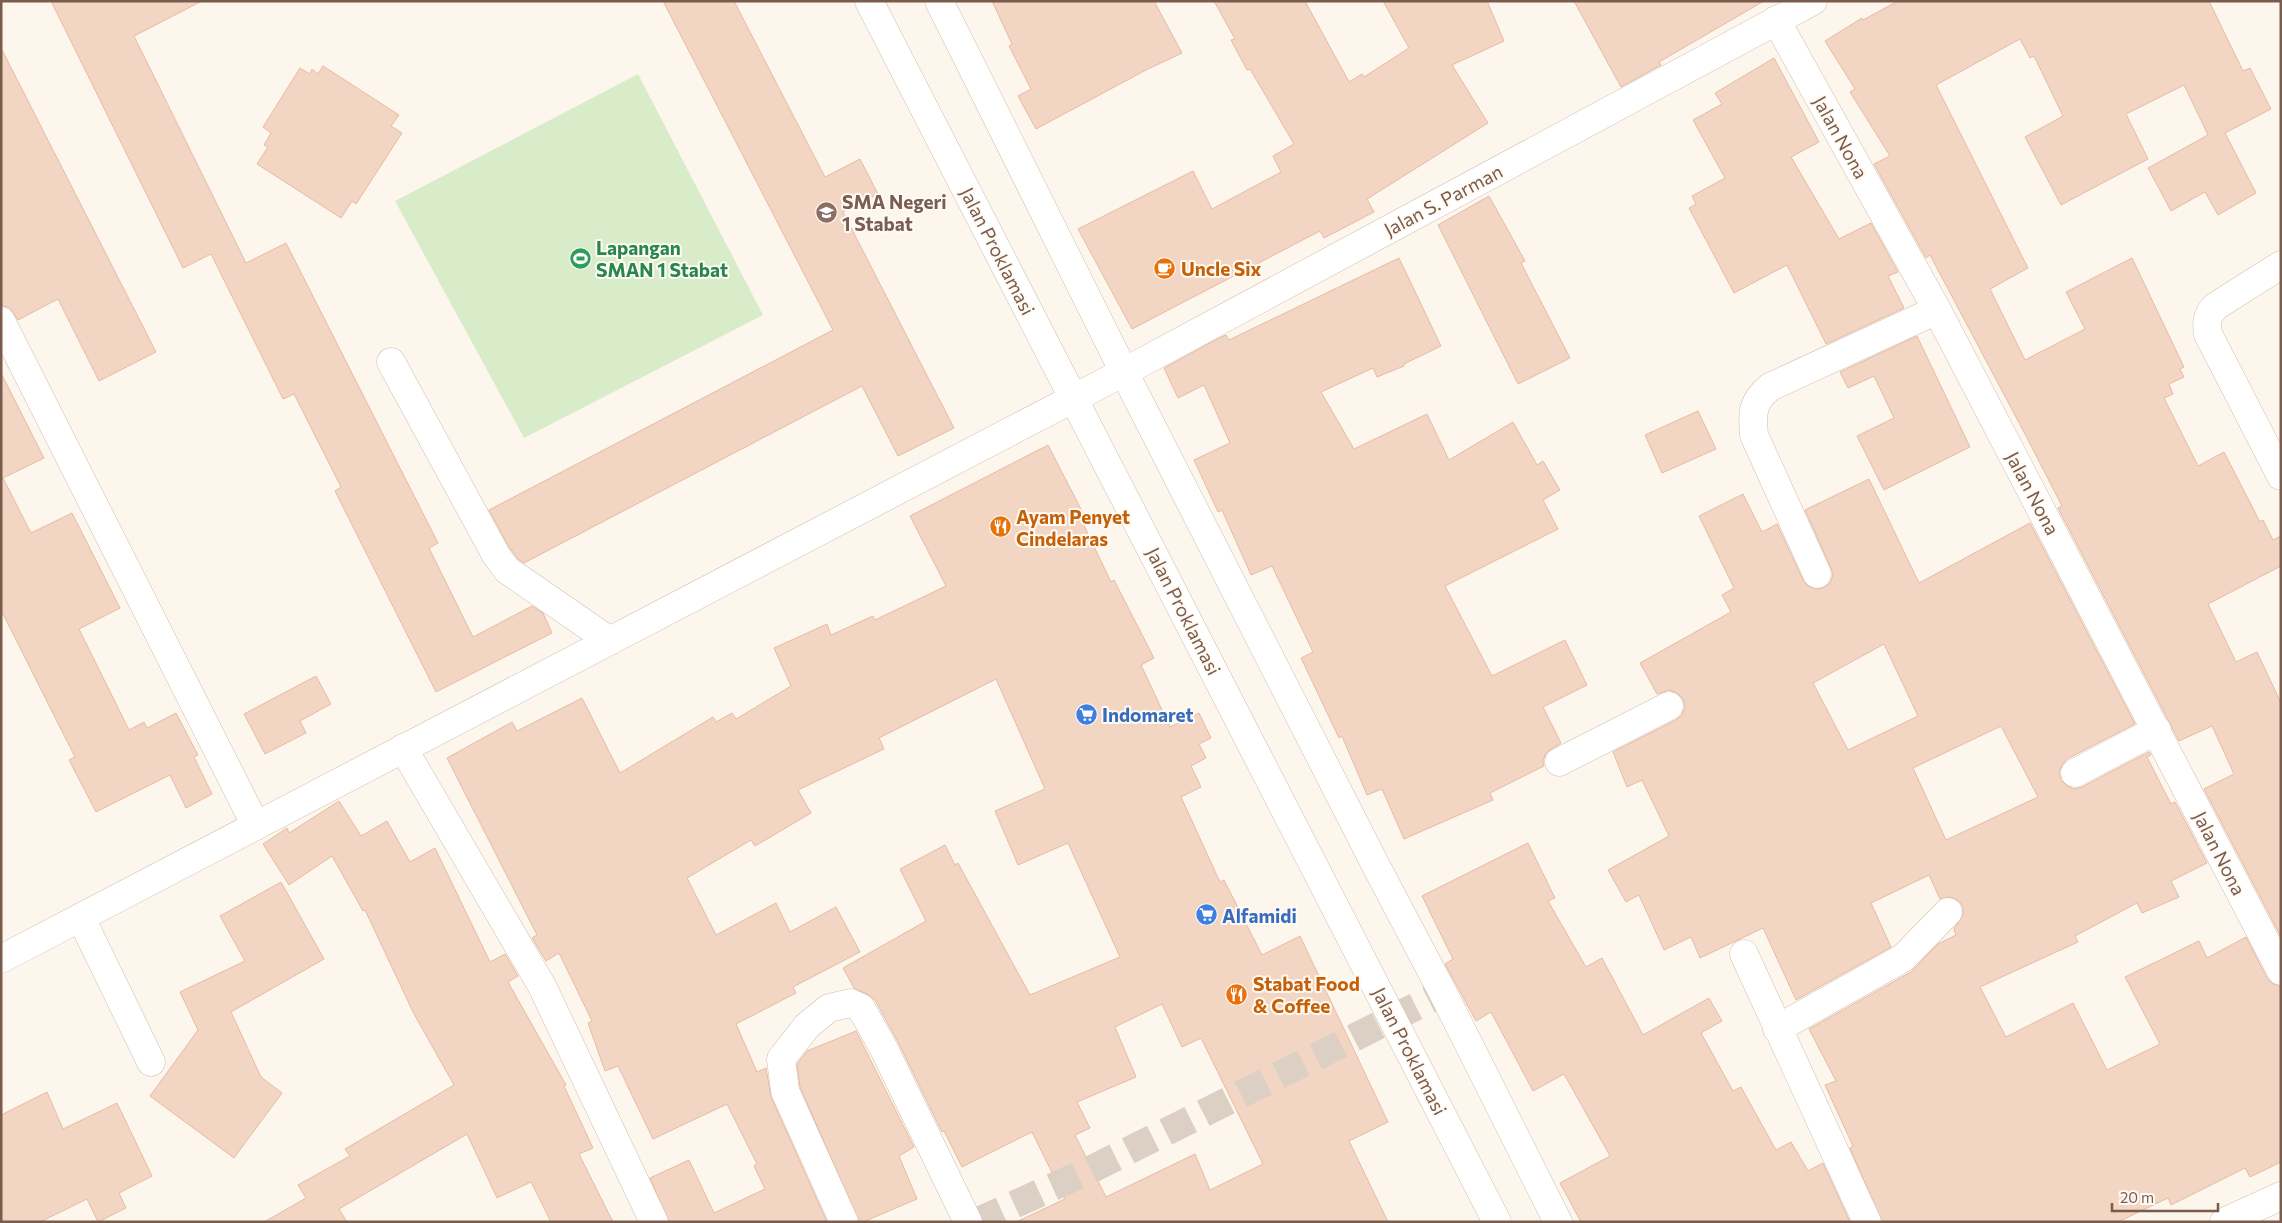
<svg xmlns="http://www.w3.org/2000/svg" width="2282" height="1223" font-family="Commissioner,sans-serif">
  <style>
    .pitch { fill: #d8ecc9 }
    .building { fill: #f3d5c3; stroke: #e6bba3; fill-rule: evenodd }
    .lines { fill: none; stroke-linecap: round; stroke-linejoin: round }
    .minor-tunnel { stroke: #dcd0c4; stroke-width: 28; stroke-dasharray: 28 14; stroke-linecap: butt }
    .minor-casing { stroke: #d1beb0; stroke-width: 29 }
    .minor { stroke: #fff; stroke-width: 28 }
    .labels { text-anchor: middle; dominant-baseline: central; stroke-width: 4; stroke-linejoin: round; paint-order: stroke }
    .street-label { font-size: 19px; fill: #7a5c4d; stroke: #fffaf3 }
    .education-label { font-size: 19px; font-weight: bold; fill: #785e54; stroke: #fffaf3; text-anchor: start }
    .leisure-label { font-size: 19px; font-weight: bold; fill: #27864d; stroke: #fffaf3; text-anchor: start }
    .food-label { font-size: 19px; font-weight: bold; fill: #c56008; stroke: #fffaf3; text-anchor: start }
    .shop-label { font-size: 19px; font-weight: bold; fill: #366cbe; stroke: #fffaf3; text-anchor: start }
  </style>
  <rect width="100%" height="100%" fill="#fdf6ec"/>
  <polygon class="pitch" points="638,74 763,315 524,438 395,201"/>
  <g class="building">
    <polygon points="51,1 202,1 134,36 246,263 286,243 438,543 429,548 473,637 532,606 543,613 552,633 436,692 335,491 341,487 294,394 283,399 211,254 183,268"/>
    <polygon points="663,1 734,1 825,177 860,159 878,194 843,212 954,428 898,456 862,386 524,563 518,559 509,547 489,510 833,330"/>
    <polygon points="992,1 1154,1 1182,53 1146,70 1036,129 1018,96 1031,89 1009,46 1012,44"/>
    <polygon points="1214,1 1305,1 1349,82 1362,74 1364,77 1409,48 1383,1 1487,1 1504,41 1452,65 1488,123 1367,199 1374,212 1324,238 1320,231 1132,329 1078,229 1193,171 1212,209 1281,172 1273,156 1294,144 1250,69 1247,70 1231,40 1235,39"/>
    <polygon points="1574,1 1764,1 1659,62 1661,65 1621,87"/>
    <polygon points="1898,1 2209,1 2243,71 2250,68 2271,109 2225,133 2256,193 2218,215 2205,192 2171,211 2148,168 2208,135 2184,85 2126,114 2148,159 2061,205 2025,137 2063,116 2034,56 2030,58 2020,39 1936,85 2028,268 1990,289 2025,360 2085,329 2066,292 2132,258 2184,367 2180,369 2184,377 2169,384 2173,394 2164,398 2198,466 2224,452 2260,522 2263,520 2273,540 2281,536 2281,566 2208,604 2236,662 2257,652 2281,703 2281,937 2204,789 2234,774 2212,726 2179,741 2058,508 2062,506 2026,436 1930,255 1926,258 1874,164 1890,156 1850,92 1855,89 1825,41 1862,18 1863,20"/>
    <polygon points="1,48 156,352 99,381 58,299 18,320 10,308 1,305"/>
    <polygon points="1774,58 1819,142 1791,157 1839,239 1871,223 1898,272 1888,276 1904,308 1826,344 1787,265 1734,293 1689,208 1696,204 1692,196 1725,178 1693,120 1722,104 1715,93"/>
    <polygon points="323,66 399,115 391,126 402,133 356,204 352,201 341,218 257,164 268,147 264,145 271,133 263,127 300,68 310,74 312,69 318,74"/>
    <polygon points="1489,196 1525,261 1521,263 1570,358 1518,384 1438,225"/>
    <polygon points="1399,258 1441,346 1404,364 1404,366 1377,377 1373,368 1321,392 1354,449 1427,414 1449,460 1513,422 1537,465 1543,461 1560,490 1543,500 1558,529 1445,586 1492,676 1565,640 1587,685 1543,707 1561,743 1546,753 1543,761 1544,766 1490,793 1493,800 1404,839 1382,789 1367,795 1342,736 1339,738 1301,658 1313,652 1272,566 1251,575 1222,510 1218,512 1194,460 1230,443 1204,385 1178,398 1164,368 1217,339 1226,335 1229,340"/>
    <polygon points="1917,336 1970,447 1884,490 1857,436 1894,418 1874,376 1848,388 1840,372"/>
    <polygon points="1,373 44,458 3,478 31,533 72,513 120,608 79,629 129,730 144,722 147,728 176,713 198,755 194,757 212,794 186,808 170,775 96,812 69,760 75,757 1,610"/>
    <polygon points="1698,411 1716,449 1662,473 1645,435"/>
    <path d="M1048 445 1084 515 1080 517 1111 582 1114 580 1154 658 1141 665 1170 727 1199 713 1211 738 1199 744 1206 758 1191 766 1201 787 1181 797 1220 882 1224 880 1262 955 1300 936 1388 1122 1349 1141 1388 1222H1016L1065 1199 1032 1132 962 1167 944 1131 942 1132 898 1042 875 1000 867 994 854 988 843 968 926 921 900 869 945 845 955 865 958 863 1030 995 1120 957 1068 843 1018 865 995 811 1045 789 996 679 879 738 884 749 798 790 811 813 755 846 751 840 687 878 716 935 776 903 790 932 836 907 860 952 793 987 796 993 736 1024 757 1072 766 1068 771 1097 827 1222H669L650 1178 689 1160 714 1213 765 1189 754 1166 757 1164 727 1104 653 1139 618 1066 605 1071 588 1023 592 1021 559 953 546 961 532 938 537 935 447 758 512 722 517 731 582 698 620 773 713 717 716 722 732 713 736 719 791 686 774 648 827 624 831 635 873 616 875 620 946 586 910 516ZM1162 1004 1182 1047 1201 1038 1263 1164 1210 1190 1195 1154 1106 1197 1075 1135 1090 1128 1077 1102 1136 1077 1115 1027Z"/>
    <path d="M1869 479 1919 583 2030 523 2135 724 2067 759 2062 765 2059 772 2061 780 2067 786 2074 789 2082 787 2149 752 2151 755 2147 757 2171 804 2175 802 2207 863 2171 881 2179 897 2142 913 2137 903 2075 936 2078 942 1980 987 2006 1037 2073 1003 2107 1070 2160 1044 2125 977 2199 941 2207 958 2246 937 2267 978 2273 984 2281 987V1162L2250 1177 2245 1168 2171 1205 2168 1198 2118 1222H1882L1850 1148 1853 1146 1825 1085 1836 1081 1809 1029 1911 972 1938 944 1956 935 1954 929 1963 915V907L1959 901 1951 897 1940 899 1929 875 1871 903 1891 947 1796 1000 1763 928 1700 958 1691 937 1664 950 1639 895 1626 902 1608 870 1669 836 1642 780 1627 787 1613 752 1676 720 1682 715 1685 707 1683 699 1677 693 1669 690 1657 694 1640 663 1731 612 1722 595 1734 588 1699 516 1743 494 1762 532 1777 524 1803 580 1808 586 1815 589 1823 588 1830 583 1833 575 1831 568 1805 510ZM1884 644 1918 716 1848 750 1813 683ZM2001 726 2038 797 1946 840 1913 768Z"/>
    <polygon points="316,676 331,704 300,721 306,733 265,754 244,714"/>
    <polygon points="339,801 361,836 387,821 410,862 435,848 490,962 505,954 518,976 508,982 566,1085 564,1086 593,1148 579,1154 613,1222 551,1222 531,1182 497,1198 467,1134 339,1209 347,1222 264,1222 306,1198 298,1185 350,1156 345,1149 454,1085 414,1014 365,910 363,911 332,856 289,885 263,844 287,828 289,833"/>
    <polygon points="1528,843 1555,898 1548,901 1586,967 1602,958 1643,1035 1709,998 1722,1021 1701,1033 1733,1091 1741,1087 1776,1150 1791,1142 1808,1171 1823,1163 1850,1222 1581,1222 1560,1183 1610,1156 1564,1074 1533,1091 1491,1012 1476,1021 1445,964 1453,959 1422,896"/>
    <polygon points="281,882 324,959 231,1012 261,1077 282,1093 234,1158 150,1096 198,1030 180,992 245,961 220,916"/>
    <polygon points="856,1031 914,1147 899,1156 917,1199 863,1222 859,1222 800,1087 797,1064 807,1051"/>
    <polygon points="47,1092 63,1129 117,1103 152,1176 119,1193 126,1208 98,1222 87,1199 40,1222 1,1222 1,1115"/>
  </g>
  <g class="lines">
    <polyline class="minor-tunnel" points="976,1222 1088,1171 1443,993"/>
    <defs>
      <g id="minor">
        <polyline points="869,1 1497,1222"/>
        <polyline points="939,1 1124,372 1374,862 1443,993 1558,1222"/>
        <polyline points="1776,20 1937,310 2281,971"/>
        <path d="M2281 265 2216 306C2207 315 2206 321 2208 334L2281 476"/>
        <polyline points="1,321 256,826"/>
        <polyline points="391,362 496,555 507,570 610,641"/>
        <path d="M1817 574 1754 435C1752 413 1752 402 1770 387L1937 310"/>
        <polyline points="403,748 542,986 654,1222"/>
        <polyline points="1559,762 1669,706"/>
        <polyline points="2075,773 2157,730"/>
        <polyline points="81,918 151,1062"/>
        <polyline points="1744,954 1867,1222"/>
        <polyline points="1,959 1124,372 1813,1"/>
        <polyline points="1777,1029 1903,958 1948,912"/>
        <polyline points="844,1222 785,1091 781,1059 807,1026 829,1008 850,1003 861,1008 884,1049 968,1222"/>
        <polyline points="2224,1222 2281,1196"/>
      </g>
    </defs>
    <use href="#minor" class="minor-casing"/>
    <use href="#minor" class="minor"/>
  </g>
  <defs>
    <symbol id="school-disc" viewBox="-11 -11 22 22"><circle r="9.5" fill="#8d6e63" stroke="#fffaf3"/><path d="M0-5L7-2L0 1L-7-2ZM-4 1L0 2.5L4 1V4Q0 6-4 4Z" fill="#fff"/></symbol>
    <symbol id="stadium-disc" viewBox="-11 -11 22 22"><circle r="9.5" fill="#2e9e5b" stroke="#fffaf3"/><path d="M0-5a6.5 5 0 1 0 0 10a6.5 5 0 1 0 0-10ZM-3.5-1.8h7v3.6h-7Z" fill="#fff"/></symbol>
    <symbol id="cafe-disc" viewBox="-11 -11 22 22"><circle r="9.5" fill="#e8710a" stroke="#fffaf3"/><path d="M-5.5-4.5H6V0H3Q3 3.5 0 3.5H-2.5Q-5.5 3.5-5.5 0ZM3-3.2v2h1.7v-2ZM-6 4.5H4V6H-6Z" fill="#fff"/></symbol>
    <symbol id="restaurant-disc" viewBox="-11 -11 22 22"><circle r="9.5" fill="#e8710a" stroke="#fffaf3"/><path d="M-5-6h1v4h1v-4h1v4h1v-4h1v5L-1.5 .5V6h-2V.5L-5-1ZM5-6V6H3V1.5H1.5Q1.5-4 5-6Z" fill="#fff"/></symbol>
    <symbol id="supermarket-disc" viewBox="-11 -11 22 22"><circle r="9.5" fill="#3f7fe0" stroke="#fffaf3"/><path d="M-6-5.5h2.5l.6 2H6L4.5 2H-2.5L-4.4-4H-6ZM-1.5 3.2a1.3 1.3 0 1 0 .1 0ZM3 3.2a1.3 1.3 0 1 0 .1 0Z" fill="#fff"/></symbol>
  </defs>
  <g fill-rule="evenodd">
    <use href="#school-disc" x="814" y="200" width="25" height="25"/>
    <use href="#stadium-disc" x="568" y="246" width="25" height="25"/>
    <use href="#cafe-disc" x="1152" y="256" width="25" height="25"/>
    <use href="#restaurant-disc" x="988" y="514" width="25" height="25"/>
    <use href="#supermarket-disc" x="1074" y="702" width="25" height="25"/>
    <use href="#supermarket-disc" x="1194" y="902" width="25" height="25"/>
    <use href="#restaurant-disc" x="1224" y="982" width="25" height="25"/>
  </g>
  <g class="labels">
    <g class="street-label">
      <text transform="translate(1841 137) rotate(61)">Jalan Nona</text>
      <text transform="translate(1443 200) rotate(-28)">Jalan S. Parman</text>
      <text transform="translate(998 251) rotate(63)">Jalan Proklamasi</text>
      <text transform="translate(2033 493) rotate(62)">Jalan Nona</text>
      <text transform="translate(1184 611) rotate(63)">Jalan Proklamasi</text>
      <text transform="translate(2220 853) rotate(63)">Jalan Nona</text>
      <text transform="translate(1410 1051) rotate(63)">Jalan Proklamasi</text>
    </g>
    <g class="education-label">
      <text x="842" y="201">SMA Negeri<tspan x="842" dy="22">1 Stabat</tspan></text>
    </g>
    <g class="leisure-label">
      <text x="596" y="247">Lapangan<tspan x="596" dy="22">SMAN 1 Stabat</tspan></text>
    </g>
    <g class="food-label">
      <text x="1181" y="268">Uncle Six</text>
      <text x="1016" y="516">Ayam Penyet<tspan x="1016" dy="22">Cindelaras</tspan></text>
      <text x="1253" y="983">Stabat Food<tspan x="1253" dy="22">&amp; Coffee</tspan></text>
    </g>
    <g class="shop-label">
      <text x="1102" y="714">Indomaret</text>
      <text x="1222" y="915">Alfamidi</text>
    </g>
  </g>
  <rect width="2282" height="1223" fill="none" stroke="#7a5c4d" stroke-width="5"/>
  <path d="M2112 1203v8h106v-8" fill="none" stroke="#7a5c4d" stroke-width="2.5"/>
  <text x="2120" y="1203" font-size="15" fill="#7a5c4d" stroke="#fffaf3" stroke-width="4" paint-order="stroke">20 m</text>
</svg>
